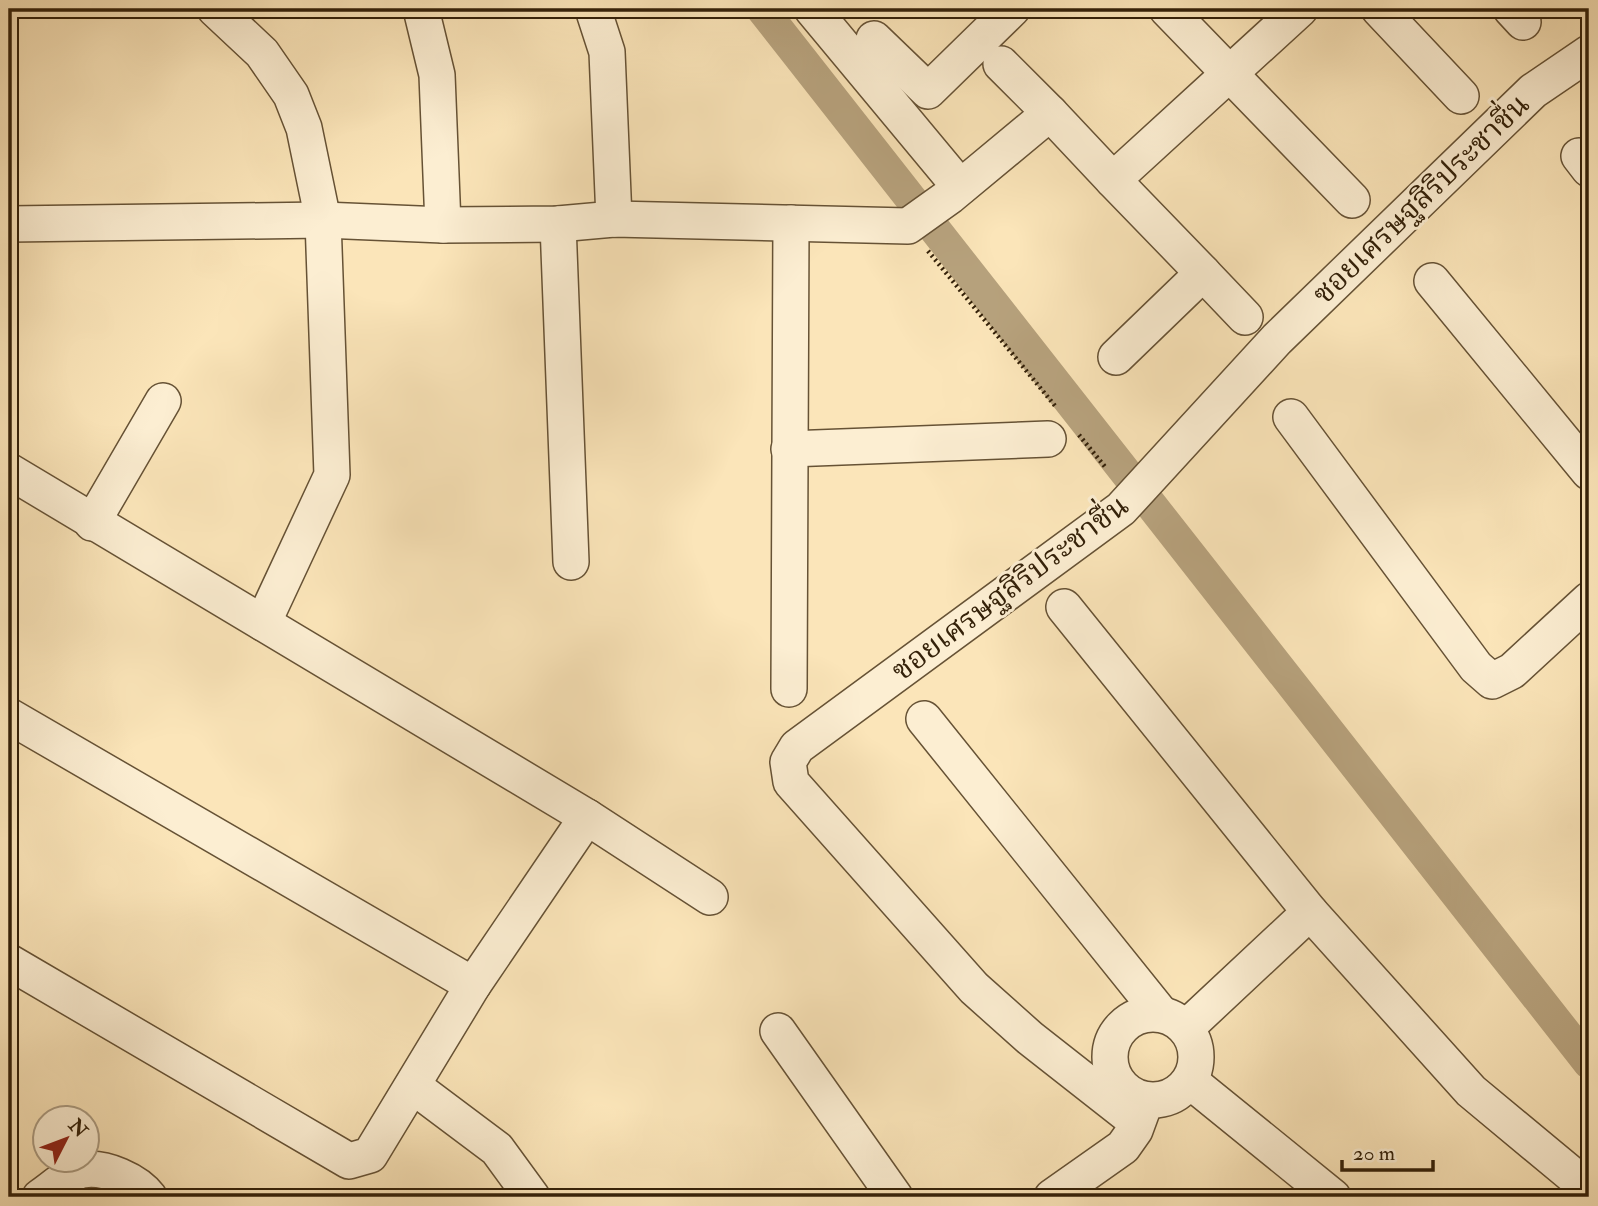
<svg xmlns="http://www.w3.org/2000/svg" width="1598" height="1206" font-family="'IM FELL Double Pica','Noto Serif Thai',serif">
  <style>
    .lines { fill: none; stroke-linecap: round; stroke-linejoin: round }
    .canal { stroke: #b7a27d; stroke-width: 32 }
    .minor-casing { stroke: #665235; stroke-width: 38 }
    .path { stroke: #342109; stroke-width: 4.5; stroke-dasharray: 2 3.5; stroke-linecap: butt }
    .minor { stroke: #fceed2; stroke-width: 35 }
    .labels { text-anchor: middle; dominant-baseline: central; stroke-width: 6; stroke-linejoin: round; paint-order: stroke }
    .street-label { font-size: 30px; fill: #342109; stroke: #fceed2 }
  </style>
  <rect width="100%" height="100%" fill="#fbe5b9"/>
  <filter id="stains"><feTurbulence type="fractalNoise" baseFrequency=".00286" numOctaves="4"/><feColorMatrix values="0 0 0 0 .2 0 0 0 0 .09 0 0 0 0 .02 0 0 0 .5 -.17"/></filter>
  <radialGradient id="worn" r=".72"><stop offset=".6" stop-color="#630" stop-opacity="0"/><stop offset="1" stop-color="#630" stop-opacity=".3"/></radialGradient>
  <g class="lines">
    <polyline class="canal" points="762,9 1589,1063"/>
    <defs>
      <g id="minor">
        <polyline points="215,9 262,53 291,95 304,128 323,220 332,475 263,623"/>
        <polyline points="421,9 437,75 443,225"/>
        <polyline points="593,9 607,52 614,219"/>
        <polyline points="812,9 960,187"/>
        <polyline points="1167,9 1352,200"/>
        <polyline points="1379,9 1461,96"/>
        <polyline points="1511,9 1523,22"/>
        <polyline points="874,39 928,91 1012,9"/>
        <polyline points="1001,64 1050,113"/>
        <polyline points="1579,156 1589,169"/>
        <polyline points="1113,180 1203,273 1116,357"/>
        <polyline points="9,224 323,220 443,225 558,224 614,219 908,226 950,196 1050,113 1113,180 1300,9"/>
        <polyline points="558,224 571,562"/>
        <polyline points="1203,273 1245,317"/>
        <polyline points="1432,281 1589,472"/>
        <polyline points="1291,417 1476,667 1492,681 1512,671 1589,600"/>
        <polyline points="789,449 1048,439"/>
        <polyline points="9,471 587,817 710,897"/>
        <polyline points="92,523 163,401"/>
        <polyline points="1064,607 1310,912 1186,1028"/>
        <polyline points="789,689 791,223"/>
        <polyline points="9,716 473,985"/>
        <polyline points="924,719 1161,1014"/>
        <polyline points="1310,912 1471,1091 1589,1189"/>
        <polyline points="9,962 349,1161 370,1155 473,985 587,817"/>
        <circle cx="1153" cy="1057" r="43"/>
        <polyline points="778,1031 895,1197"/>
        <polyline points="1190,1081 1333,1197"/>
        <polyline points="413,1086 497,1149 532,1197"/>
        <polyline points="1137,1122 1030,1038 974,988 791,782 788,762 797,747 1121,509 1277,339 1533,91 1589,53"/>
        <path d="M40 1197C52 1189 69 1173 83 1170 105 1166 137 1181 149 1197"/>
        <polyline points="1052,1197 1123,1147 1135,1130 1146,1100"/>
      </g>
    </defs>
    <use href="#minor" class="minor-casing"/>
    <g class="path">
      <polyline points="928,251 1056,407"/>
      <polyline points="1079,435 1106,468"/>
    </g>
    <use href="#minor" class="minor"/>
  </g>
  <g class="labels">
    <g class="street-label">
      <text transform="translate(1421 199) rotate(-44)">ซอยเศรษฐสิริประชาชื่น</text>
      <text transform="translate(1010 588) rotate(-37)">ซอยเศรษฐสิริประชาชื่น</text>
    </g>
  </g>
  <rect width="1598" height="1206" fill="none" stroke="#fbe5b9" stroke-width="35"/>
  <rect x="10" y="10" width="1577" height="1185" fill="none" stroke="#342109" stroke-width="3.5"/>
  <rect x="18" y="18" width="1563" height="1171" fill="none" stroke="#342109" stroke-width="2"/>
  <g transform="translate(66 1139) rotate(48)"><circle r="33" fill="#fceed2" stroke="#ac9c82" stroke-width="2"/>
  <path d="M0-5L12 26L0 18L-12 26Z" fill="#8f2418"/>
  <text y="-10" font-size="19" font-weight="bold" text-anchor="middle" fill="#342109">N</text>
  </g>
  <path d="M1342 1160v10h91v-10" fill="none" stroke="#342109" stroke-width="3.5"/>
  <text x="1353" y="1160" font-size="21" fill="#342109" stroke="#fceed2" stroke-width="5" paint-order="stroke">20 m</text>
  <rect width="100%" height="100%" filter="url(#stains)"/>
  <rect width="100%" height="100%" fill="url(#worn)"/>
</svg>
